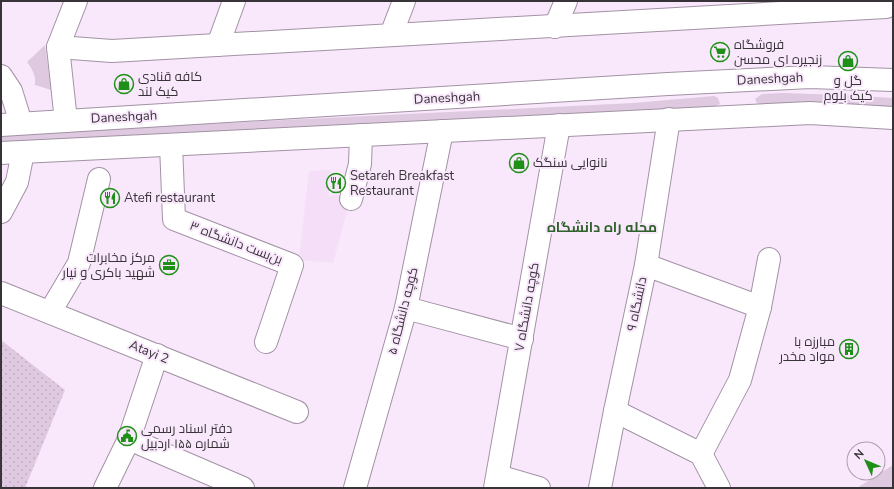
<svg xmlns="http://www.w3.org/2000/svg" width="894" height="489" font-family="'Nunito Sans',Cairo,sans-serif">
  <style>
    .built { fill: #f5def8 }
    .grass { fill: #dec9e1 }
    .garden { fill: url(#garden-dots) }
    .lines { fill: none; stroke-linecap: round; stroke-linejoin: round }
    .minor-casing { stroke: #a292a4; stroke-width: 24 }
    .major-casing { stroke: #a292a4; stroke-width: 24 }
    .minor { stroke: #fff; stroke-width: 22 }
    .major { stroke: #fff; stroke-width: 22 }
    .labels { text-anchor: middle; dominant-baseline: central; stroke-width: 4; stroke-linejoin: round; paint-order: stroke }
    .poi-label { font-size: 13px; fill: #383239; stroke: #f9e8fb; text-anchor: start }
    .street-label { font-size: 13px; fill: #383239; stroke: #f9e8fb }
    .neighbourhood-label { font-size: 14px; font-weight: bold; fill: #2f612b; stroke: #f9e8fb }
  </style>
  <defs>
    <pattern id="garden-dots" width="8" height="8" patternUnits="userSpaceOnUse"><rect width="8" height="8" fill="#dec9e1"/><path d="M2 2h.1M6 6h.1" fill="none" stroke="#bfadc2" stroke-width="1.8" stroke-linecap="round"/></pattern>
  </defs>
  <rect width="100%" height="100%" fill="#f9e8fb"/>
  <polygon class="built" points="331,170 329,196 339,195 349,204 333,263 299,260 309,171"/>
  <g class="grass">
    <path d="M45 45 51 90 35 85C36 76 33 70 27 62Z"/>
    <polygon points="783,93 843,95 893,98 893,109 766,106 757,103 755,99 762,94"/>
    <polygon points="714,96 718,98 720,104 711,108 1,145 1,134 633,103"/>
    <polygon points="893,465 893,488 857,488"/>
  </g>
  <polygon class="garden" points="1,340 65,390 25,488 1,488"/>
  <g class="lines">
    <defs>
      <g id="minor">
        <polyline points="555,27 566,1"/>
        <polyline points="391,35 404,1"/>
        <polyline points="218,45 234,1"/>
        <polyline points="58,47 112,51 886,7 888,1"/>
        <polyline points="66,121 58,47 76,1"/>
        <polyline points="171,145 174,219 292,265 266,342"/>
        <polyline points="351,199 360,164 361,135"/>
        <polyline points="646,265 760,307 769,259"/>
        <polyline points="1,293 297,412"/>
        <polyline points="406,308 522,339"/>
        <polyline points="50,312 79,263 99,179"/>
        <polyline points="615,411 701,454 719,488"/>
        <polyline points="129,439 243,488"/>
        <polyline points="701,454 740,380 760,307"/>
        <polyline points="498,476 539,488"/>
        <polyline points="105,488 129,439 157,355"/>
        <polyline points="355,488 406,308 442,131"/>
        <polyline points="495,488 559,125"/>
        <polyline points="600,488 615,411 646,265 669,119"/>
      </g>
      <g id="major">
        <polyline points="1,76 11,91 21,123"/>
        <polyline points="1,125 668,84 810,77 893,80"/>
        <polyline points="1,153 810,113 893,118"/>
        <polyline points="1,212 17,182 23,152"/>
      </g>
    </defs>
    <use href="#minor" class="minor-casing"/>
    <use href="#major" class="major-casing"/>
    <use href="#minor" class="minor"/>
    <use href="#major" class="major"/>
  </g>
  <defs>
    <symbol id="supermarket-ring" viewBox="-11 -11 22 22"><circle r="9.5" fill="#f9e8fb" stroke="#1e9018" stroke-width="1.5"/><path d="M-6-5.5h2.5l.6 2H6L4.5 2H-2.5L-4.4-4H-6ZM-1.5 3.2a1.3 1.3 0 1 0 .1 0ZM3 3.2a1.3 1.3 0 1 0 .1 0Z" fill="#1e9018"/></symbol>
    <symbol id="shop-ring" viewBox="-11 -11 22 22"><circle r="9.5" fill="#f9e8fb" stroke="#1e9018" stroke-width="1.5"/><path d="M-5-2.5h2.3a2.7 3.5 0 0 1 5.4 0H5L5.5 6h-11ZM-1.5-2.5h3a1.5 2.3 0 0 0-3 0Z" fill="#1e9018"/></symbol>
    <symbol id="restaurant-ring" viewBox="-11 -11 22 22"><circle r="9.5" fill="#f9e8fb" stroke="#1e9018" stroke-width="1.5"/><path d="M-5-6h1v4h1v-4h1v4h1v-4h1v5L-1.5 .5V6h-2V.5L-5-1ZM5-6V6H3V1.5H1.5Q1.5-4 5-6Z" fill="#1e9018"/></symbol>
    <symbol id="office-ring" viewBox="-11 -11 22 22"><circle r="9.5" fill="#f9e8fb" stroke="#1e9018" stroke-width="1.5"/><path d="M-6-3h4V-5.5h4V-3h4V5H-6ZM-1-4.5V-3h2v-1.5ZM-6 0V1H6V0Z" fill="#1e9018"/></symbol>
    <symbol id="building-ring" viewBox="-11 -11 22 22"><circle r="9.5" fill="#f9e8fb" stroke="#1e9018" stroke-width="1.5"/><path d="M-4-6H4V6H1V3H-1V6H-4ZM-2.5-4.3h1.7v1.8h-1.7ZM.8-4.3h1.7v1.8H.8ZM-2.5-1h1.7V.8h-1.7ZM.8-1h1.7V.8H.8Z" fill="#1e9018"/></symbol>
    <symbol id="civic-ring" viewBox="-11 -11 22 22"><circle r="9.5" fill="#f9e8fb" stroke="#1e9018" stroke-width="1.5"/><path d="M-.6-6.5H3V-4.5H.6V-3L4-1V1h2V6H-6V1h2V-1L-.6-3ZM-1.2 2.5V6h2.4V2.5Z" fill="#1e9018"/></symbol>
  </defs>
  <g fill-rule="evenodd">
    <use href="#supermarket-ring" x="709" y="41" width="22" height="22"/>
    <use href="#shop-ring" x="837" y="50" width="22" height="22"/>
    <use href="#shop-ring" x="113" y="73" width="22" height="22"/>
    <use href="#shop-ring" x="508" y="152" width="22" height="22"/>
    <use href="#restaurant-ring" x="325" y="172" width="22" height="22"/>
    <use href="#restaurant-ring" x="99" y="187" width="22" height="22"/>
    <use href="#office-ring" x="158" y="254" width="22" height="22"/>
    <use href="#building-ring" x="838" y="338" width="22" height="22"/>
    <use href="#civic-ring" x="116" y="425" width="22" height="22"/>
  </g>
  <g class="labels">
    <g class="poi-label">
      <text x="734" y="45">فروشگاه<tspan x="734" dy="15">زنجیره ای محسن</tspan></text>
      <text x="138" y="77">کافه قنادی<tspan x="138" dy="15">کیک لند</tspan></text>
      <text x="848" y="81" text-anchor="middle">گل و<tspan x="848" dy="15">کیک بلوم</tspan></text>
      <text x="533" y="163">نانوایی سنگک</text>
      <text x="350" y="176">Setareh Breakfast<tspan x="350" dy="15">Restaurant</tspan></text>
      <text x="124" y="198">Atefi restaurant</text>
      <text x="155" y="258" text-anchor="end">مرکز مخابرات<tspan x="155" dy="15">شهید باکری و نیار</tspan></text>
      <text x="835" y="342" text-anchor="end">مبارزه با<tspan x="835" dy="15">مواد مخدر</tspan></text>
      <text x="141" y="429">دفتر اسناد رسمی<tspan x="141" dy="15">شماره ۱۵۵ اردبیل</tspan></text>
    </g>
    <g class="street-label">
      <text transform="translate(770 79) rotate(-3)">Daneshgah</text>
      <text transform="translate(447 98) rotate(-3)">Daneshgah</text>
      <text transform="translate(124 117) rotate(-3)">Daneshgah</text>
      <text transform="translate(236 243) rotate(21)">بن‌بست دانشگاه ۳</text>
      <text transform="translate(637 304) rotate(-78)">دانشگاه ۹</text>
      <text transform="translate(527 307) rotate(-80)">کوچه دانشگاه ۷</text>
      <text transform="translate(403 311) rotate(-76)">کوچه دانشگاه ۵</text>
      <text transform="translate(149 352) rotate(22)">Atayi 2</text>
    </g>
    <g class="neighbourhood-label">
      <text x="602" y="227">محله راه دانشگاه</text>
    </g>
  </g>
  <rect width="894" height="489" fill="none" stroke="#383239" stroke-width="4"/>
  <g transform="translate(866 461) rotate(314)"><circle r="19" fill="#f9e8fb" stroke="#ac9fad"/>
  <path d="M0-3L7 15L0 10L-7 15Z" fill="#1e9018"/>
  <text y="-6" font-size="11" font-weight="bold" text-anchor="middle" fill="#383239">N</text>
  </g>
</svg>
